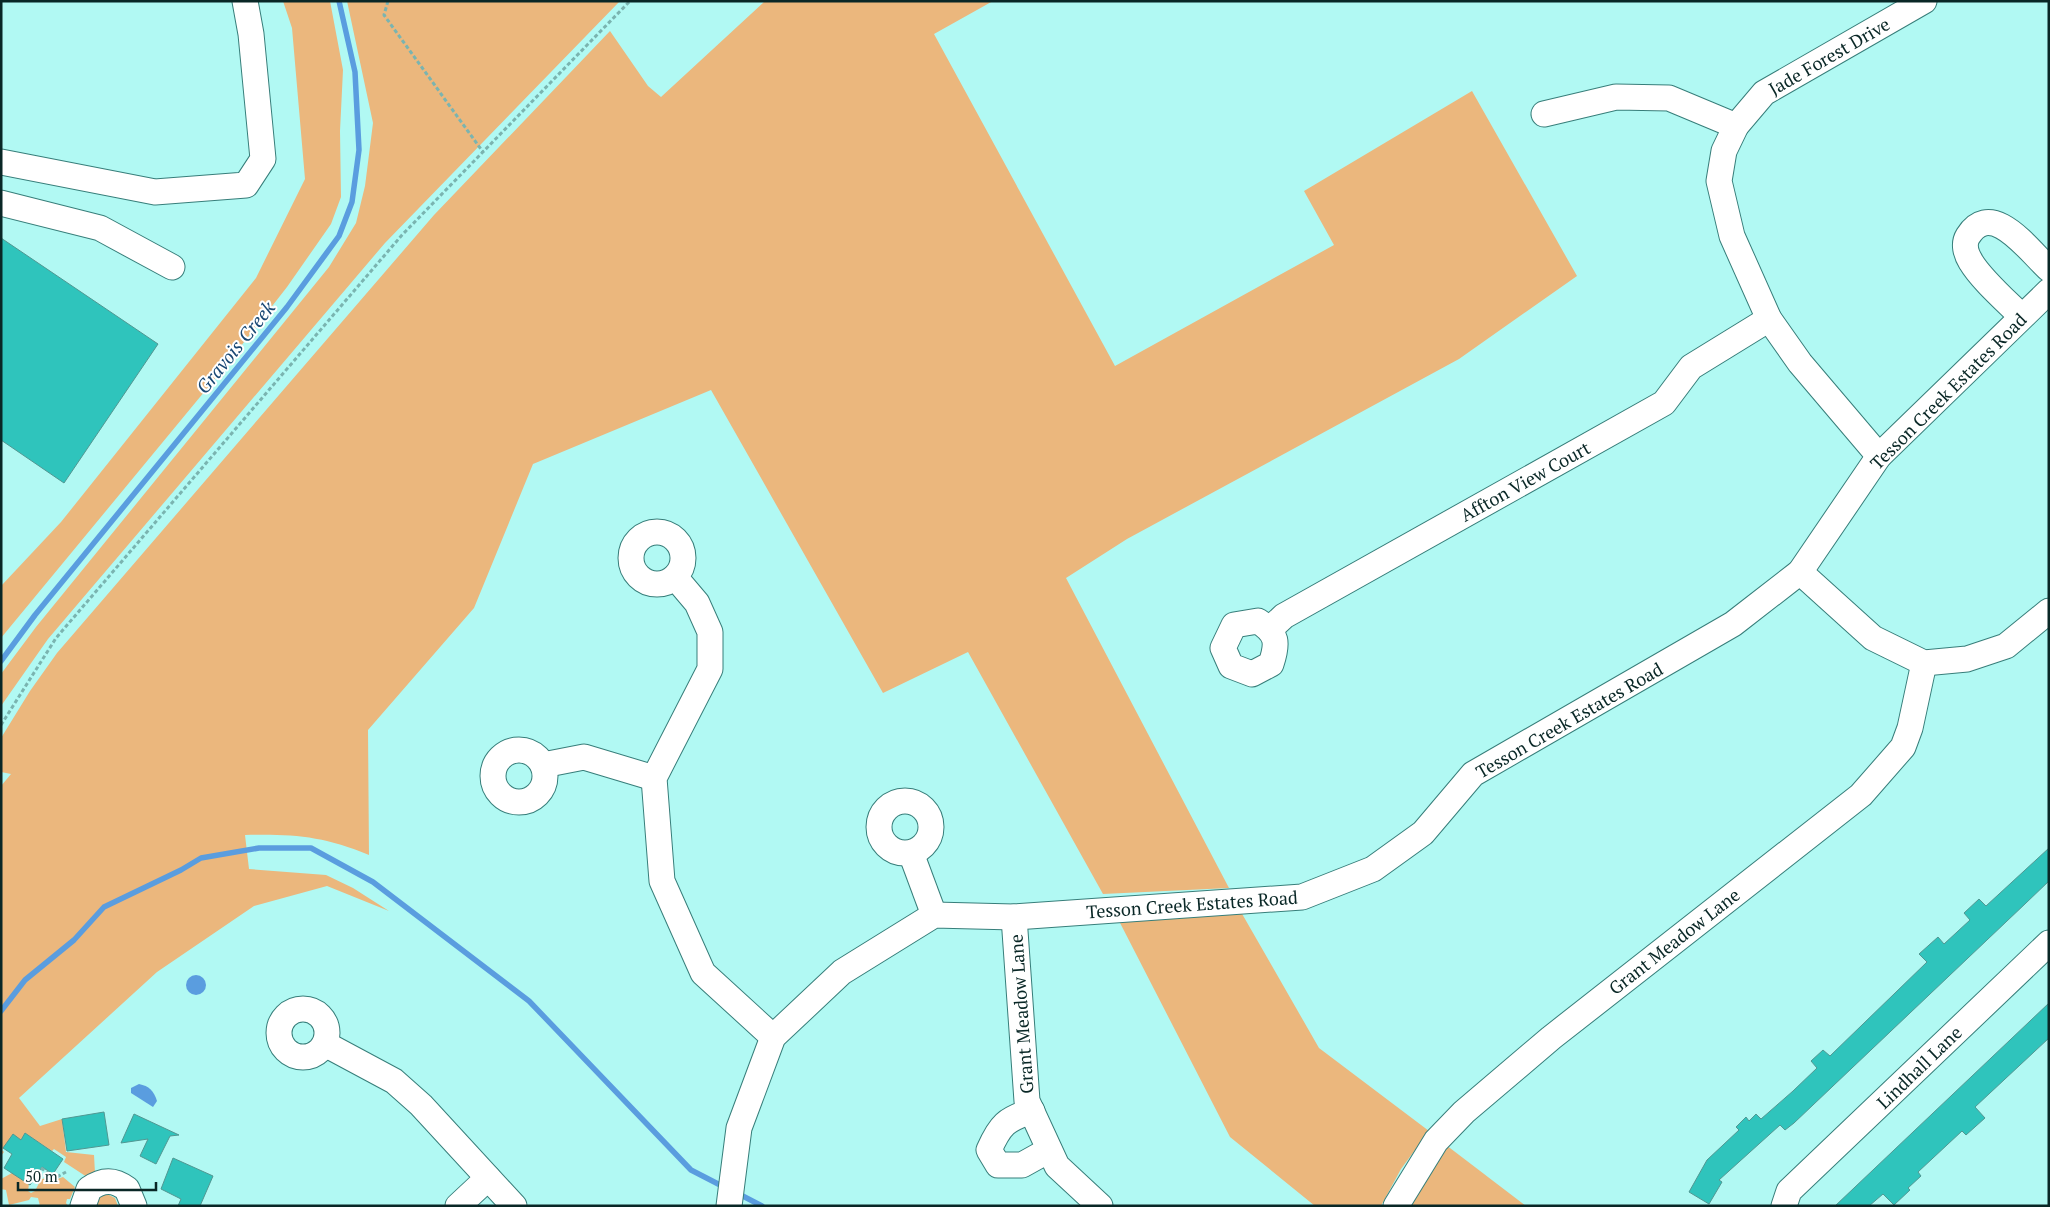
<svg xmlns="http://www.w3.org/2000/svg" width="2050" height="1207" font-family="'PT Serif',serif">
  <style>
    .green { fill: #ebb77d }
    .water { fill: #5a9ddf }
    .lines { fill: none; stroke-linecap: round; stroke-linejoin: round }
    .stream { stroke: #5a9ddf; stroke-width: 5.5 }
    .building { fill: #2fc4bc; stroke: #519792 }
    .minor-casing { stroke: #377e7a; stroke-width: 27 }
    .path { stroke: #7ab4b0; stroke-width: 3; stroke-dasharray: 4 2.5; stroke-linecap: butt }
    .minor { stroke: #fff; stroke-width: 25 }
    .labels { text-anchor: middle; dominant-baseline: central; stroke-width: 4; stroke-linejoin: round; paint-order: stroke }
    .street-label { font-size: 18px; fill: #092726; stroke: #fff }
    .water-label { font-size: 19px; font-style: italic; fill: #194874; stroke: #fff }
  </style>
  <rect width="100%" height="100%" fill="#b1f9f3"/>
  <g class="green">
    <polygon points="283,1 330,1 343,70 340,131 341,197 331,224 287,287 219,374 1,638 1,586 61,522 256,278 305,179 292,28"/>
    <polygon points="347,1 620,1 385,243 48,639 1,706 1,674 36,627 329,267 356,223 365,186 373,123"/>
    <path d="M765 1H993L934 34 1115 366 1334 245 1304 191 1472 91 1577 276 1459 359 1127 539 1066 578 1229 888 1103 894 968 652 883 693 711 390 533 464 474 608 368 730 369 855C323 836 294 834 245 835L249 869 326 875 353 888 389 911 327 886 254 906 157 972 19 1098 40 1126 62 1119 66 1152 94 1155 95 1173 87 1177 64 1162 66 1157 54 1149 52 1151 25 1133 21 1140 13 1135 2 1150 4 1152 1 1156V786L11 774 1 772V738L30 691 57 653 434 215 610 31 648 86 661 97Z"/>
    <polygon points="1241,912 1319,1048 1429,1131 1401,1169 1381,1206 1315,1206 1230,1137 1117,917"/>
    <polygon points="1446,1145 1526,1206 1408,1206"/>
    <polygon points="12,1173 29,1184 28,1191 31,1193 35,1191 41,1179 48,1178 49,1175 54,1180 63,1177 75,1187 70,1199 67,1199 66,1203 68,1206 40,1206 38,1198 31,1197 29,1200 9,1205 6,1190 1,1189 1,1179"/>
    <polygon points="107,1194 115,1198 118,1206 91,1206 98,1195"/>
  </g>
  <g class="water">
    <circle cx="196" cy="985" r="10"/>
    <path d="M139 1084C149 1086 154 1091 157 1101L153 1107 131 1093V1088Z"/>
  </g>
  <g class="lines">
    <g class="stream">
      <polyline points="1,661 35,615 287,307 339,236 352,202 359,150 355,72 339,1"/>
      <polyline points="1,1011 25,980 74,940 104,907 181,870 201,858 259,848 311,848 373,882 529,1001 691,1170 724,1187"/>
      <polyline points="737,1193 762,1206"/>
    </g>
  </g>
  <g class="building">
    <polygon points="1,238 158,344 64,483 1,440"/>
    <polygon points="2049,848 2049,881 2026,903 1794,1123 1785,1130 1780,1125 1719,1180 1722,1182 1709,1204 1689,1192 1707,1160 1739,1130 1736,1127 1746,1117 1749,1121 1756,1114 1761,1119 1793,1091 1817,1068 1811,1061 1823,1050 1830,1056 1927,962 1919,954 1938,937 1944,944 1970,920 1964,913 1979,899 1986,906"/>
    <polygon points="2049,1003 2049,1038 1975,1107 1985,1118 1966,1135 1962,1131 1918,1172 1921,1176 1908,1188 1910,1190 1894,1205 1883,1194 1869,1206 1835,1206"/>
    <polygon points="104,1112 109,1145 67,1151 62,1119"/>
    <polygon points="134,1114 179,1135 170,1136 156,1164 140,1156 148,1139 121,1143"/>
    <polygon points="25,1133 63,1159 53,1174 42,1167 30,1185 4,1168 12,1154 3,1148 13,1134 21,1140"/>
    <polygon points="173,1158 213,1176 200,1206 178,1206 181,1199 161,1189"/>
  </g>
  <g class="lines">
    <defs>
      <g id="minor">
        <polyline points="1544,114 1616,97 1669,98 1736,126"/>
        <polyline points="1,162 155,192 246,185 263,159 251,34 245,1"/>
        <polyline points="1,203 100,228 172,267"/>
        <path d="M2021 316C2006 301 1981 279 1971 262 1966 254 1963 244 1968 236 1992 198 2029 251 2049 269"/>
        <polyline points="1879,456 1800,363 1769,319 1732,236 1719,181 1724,151 1736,126 1764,93 1924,1"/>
        <circle cx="657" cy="558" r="26"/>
        <polyline points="1800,572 1873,638 1924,663 1967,659 2006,646 2049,611"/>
        <polyline points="675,577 697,603 710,632 710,669 654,778 662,881 703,973 773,1037"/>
        <path d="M1258 621C1278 634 1278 643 1271 664L1252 674 1231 666 1223 648 1234 625Z"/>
        <polyline points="1270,629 1284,616 1664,403 1691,367 1769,319"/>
        <circle cx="519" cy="776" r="26"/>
        <polyline points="543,765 584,757 654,778"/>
        <circle cx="905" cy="827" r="26"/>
        <polyline points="911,853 934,915"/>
        <polyline points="1014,917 1027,1101 1057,1166 1100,1206"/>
        <circle cx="303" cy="1033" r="24"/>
        <polyline points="325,1044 394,1081 421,1105 514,1206"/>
        <path d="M1032 1111C1006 1119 1000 1125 989 1150L998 1165H1022L1049 1150"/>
        <path d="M83 1206 89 1189C103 1179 114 1179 127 1189L134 1206"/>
        <polyline points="458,1206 488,1178"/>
        <polyline points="729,1206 739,1128 773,1037 842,972 934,915 1014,917 1302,897 1373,869 1423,833 1473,774 1733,624 1800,572 1879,456 2049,291"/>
        <polyline points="1396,1206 1436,1141 1464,1112 1551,1038 1861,795 1903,747 1910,728 1924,663"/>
        <polyline points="1784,1206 1789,1191 2049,943"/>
      </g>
    </defs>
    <use href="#minor" class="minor-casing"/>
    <g class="path">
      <polyline points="388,1 384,15 483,152"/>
      <polyline points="1,725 56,638 402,235 630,1"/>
      <polyline points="41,1168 55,1178 66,1172"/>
    </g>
    <use href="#minor" class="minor"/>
  </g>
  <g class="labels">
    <g class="street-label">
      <text transform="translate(1829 56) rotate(-30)">Jade Forest Drive</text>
      <text transform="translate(1948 391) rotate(-45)">Tesson Creek Estates Road</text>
      <text transform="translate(1525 481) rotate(-29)">Affton View Court</text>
      <text transform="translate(1569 720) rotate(-30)">Tesson Creek Estates Road</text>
      <text transform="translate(1192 904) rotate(-4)">Tesson Creek Estates Road</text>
      <text transform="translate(1674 941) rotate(-38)">Grant Meadow Lane</text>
      <text transform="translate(1021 1014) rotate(-94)">Grant Meadow Lane</text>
      <text transform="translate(1919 1067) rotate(-44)">Lindhall Lane</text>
    </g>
    <g class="water-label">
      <text transform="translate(235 347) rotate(-51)">Gravois Creek</text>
    </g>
  </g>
  <rect width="2050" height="1207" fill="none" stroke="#092726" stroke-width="5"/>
  <path d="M18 1182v8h138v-8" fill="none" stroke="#092726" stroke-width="2.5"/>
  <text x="25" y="1182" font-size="15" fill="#092726" stroke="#ffffff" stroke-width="4" paint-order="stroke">50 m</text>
</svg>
